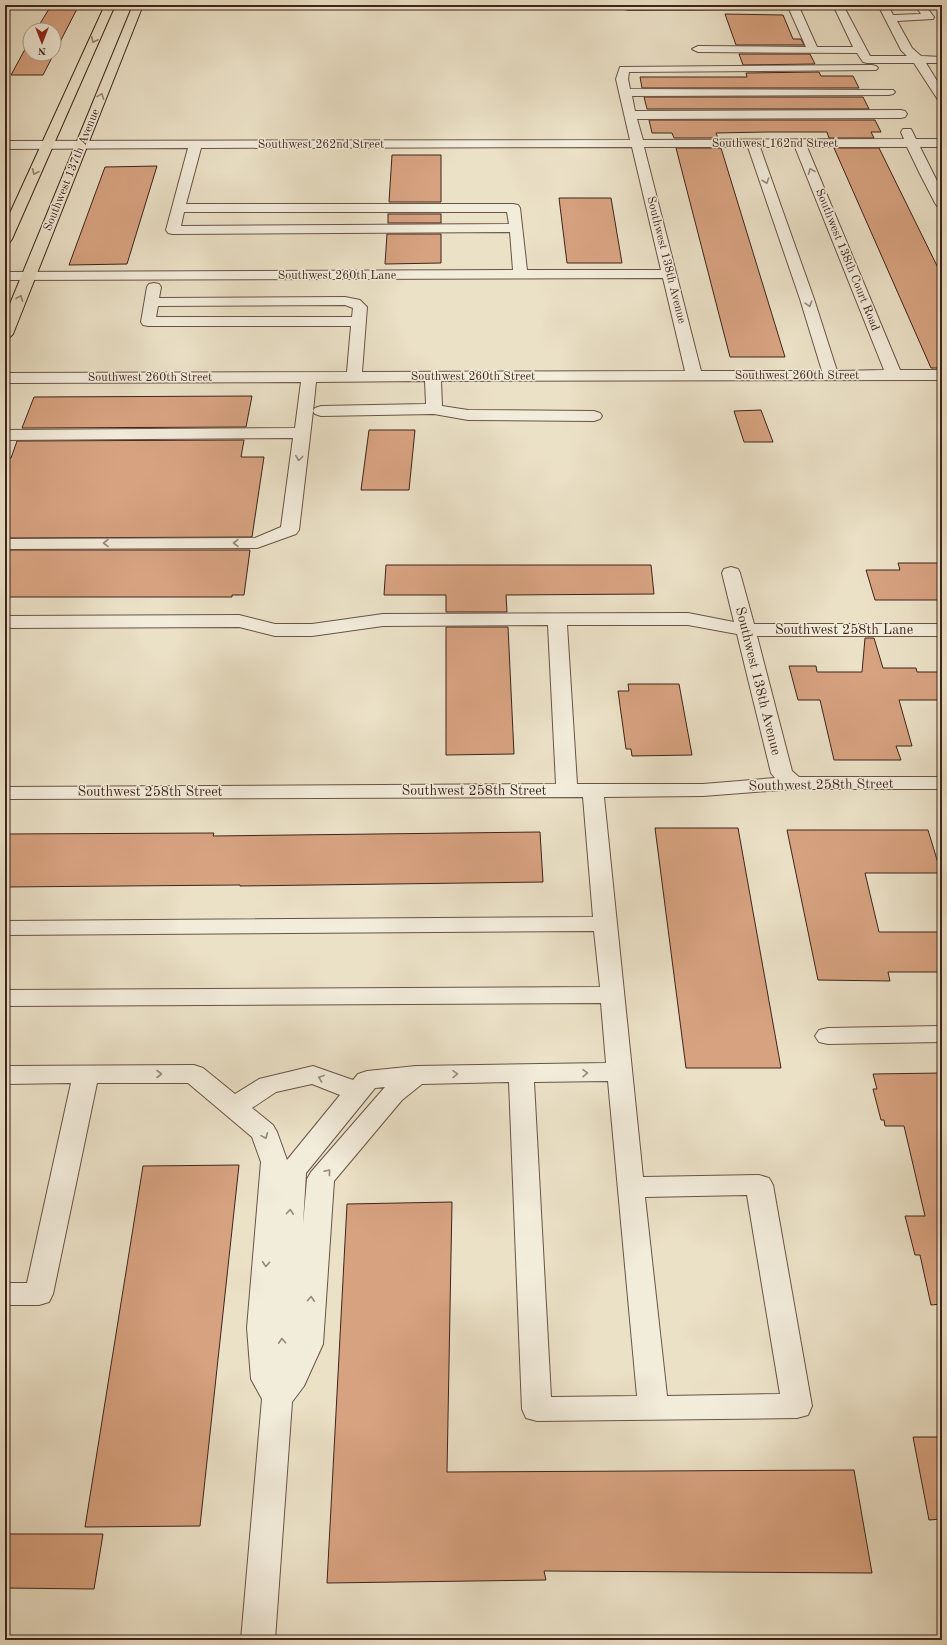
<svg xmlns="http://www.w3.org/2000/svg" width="947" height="1645" font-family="'Old Standard TT',serif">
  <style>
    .building { fill: #d7a280; stroke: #3f241b }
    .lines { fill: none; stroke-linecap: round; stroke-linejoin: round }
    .minor-casing { stroke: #6a5346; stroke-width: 2 }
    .major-casing { stroke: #3f241b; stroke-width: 2 }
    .minor { fill: #f2ecdb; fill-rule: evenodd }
    .major { fill: #ebe1c7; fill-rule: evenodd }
    .oneway { stroke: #958271 }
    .oneway2 { stroke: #98887b }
    .labels { text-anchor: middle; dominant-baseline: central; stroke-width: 3; stroke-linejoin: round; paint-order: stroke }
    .far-street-label { font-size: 12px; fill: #3f241b; stroke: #f2ecdb }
    .street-label { font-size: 14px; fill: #3f241b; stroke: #f2ecdb }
  </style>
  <rect width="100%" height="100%" fill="#ebe1c7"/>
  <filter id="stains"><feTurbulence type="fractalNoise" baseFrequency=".005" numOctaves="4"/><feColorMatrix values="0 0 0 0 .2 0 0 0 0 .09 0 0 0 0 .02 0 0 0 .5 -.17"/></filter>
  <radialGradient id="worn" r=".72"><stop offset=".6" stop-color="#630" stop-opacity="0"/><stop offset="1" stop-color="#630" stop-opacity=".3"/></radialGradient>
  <g class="building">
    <polygon points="66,5 79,5 43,75 11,75 30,40 30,54 54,54 54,30 36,30 49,9"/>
    <polygon points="725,14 783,15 793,39 801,39 804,45 736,45"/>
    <polygon points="739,54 810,54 815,64 743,65"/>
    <polygon points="819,72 821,76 853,76 859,88 642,88 640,77 747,77 746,73"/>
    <polygon points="644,97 863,97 869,109 647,109"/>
    <polygon points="649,120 875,120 881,132 871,132 874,138 829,138 827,132 768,132 716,133 718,138 674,138 672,133 652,133"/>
    <polygon points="676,148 721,148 785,357 730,357"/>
    <polygon points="834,148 879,148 942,276 942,368 931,368"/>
    <polygon points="392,155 441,155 441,202 389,202"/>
    <polygon points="157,166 127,264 69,265 105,167"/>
    <polygon points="559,198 611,198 622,263 567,263"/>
    <rect x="388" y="214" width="53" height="9"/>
    <polygon points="387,234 441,234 441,263 385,264"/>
    <polygon points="252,396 246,427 22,428 34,397"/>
    <polygon points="761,410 773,442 744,442 734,411"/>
    <polygon points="369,430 415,430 409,490 361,490"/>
    <polygon points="244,440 241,457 264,457 252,537 5,538 5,458 11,458 17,441"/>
    <polygon points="5,550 250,550 244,595 232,595 232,597 5,597"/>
    <polygon points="898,563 942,563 942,600 875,600 866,570 900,570"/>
    <polygon points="386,565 651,565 654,594 506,595 507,612 446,612 446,595 384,595"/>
    <polygon points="446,627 508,627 514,754 446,755"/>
    <polygon points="865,638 874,638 883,668 916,668 917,672 942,672 942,700 899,700 912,746 896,746 901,760 834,760 820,700 798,700 789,666 816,666 817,672 862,672"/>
    <polygon points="628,684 679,684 692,755 632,756 631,749 626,749 618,691 629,691"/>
    <polygon points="655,828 738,828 781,1068 686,1068"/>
    <polygon points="787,830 928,830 941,873 865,873 879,932 942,932 942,972 888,972 890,981 818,980"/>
    <polygon points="540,832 543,882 240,886 240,885 5,887 5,834 214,833 213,836"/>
    <polygon points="942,1073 942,1304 931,1305 920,1255 915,1255 905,1216 925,1216 904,1126 885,1126 884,1120 881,1120 873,1089 877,1089 873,1074"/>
    <polygon points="239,1165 200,1526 85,1527 143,1166"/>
    <polygon points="452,1202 447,1472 854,1470 872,1573 544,1571 546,1580 327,1583 347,1204"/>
    <polygon points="913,1437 942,1437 942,1519 929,1520"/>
    <polygon points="5,1534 103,1534 94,1589 5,1588"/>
  </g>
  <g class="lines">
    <defs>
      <g id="minor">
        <path d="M625 5H843L870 56H907L901 50 878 5H888L893 15 921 14 915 5H925L934 17 933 19 897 21 912 48 921 56 942 57V63H926L942 89V102L938 100 914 63H867L863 62 857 53 698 52 692 49 698 46 806 47 789 9 629 10 625 9 624 7ZM800 9H835L853 47H817Z"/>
        <path d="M872 65 876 66 878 68 876 70 629 72 628 79 630 89 893 90 895 92 893 94 889 95 632 96 635 111 901 110 905 111 907 114 905 117 901 118 637 119 643 140 904 139 901 132 903 129H911L916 139H942V147H920L942 191V207L937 206 935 203 920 174 907 147H807L900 370H942V380L441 381 442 406 468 410 594 411 600 413 602 416 600 419 594 421 468 420 434 414 321 416 315 414 313 411 299 530 296 534 257 548 5 549V539L255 538 281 527 293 438 5 440V430L295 428 301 382 5 383V373L347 372 351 326H148L143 325 141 322 147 287 149 284 154 283 159 284 161 287 159 298 345 297 360 300 367 307 362 372 685 371 663 278 5 280V272L513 270 510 232 173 234 168 233 166 230 188 148 5 149V141L630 140 616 79 620 67ZM632 147 661 270H527L520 208 518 205 513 204H186L201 148ZM644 147H748L800 299 822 371H701ZM760 147H795L884 370 837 371 814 299ZM184 212H507L509 224 181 226ZM345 305 353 308 352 317H156L158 306ZM425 381 426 404 321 406 315 408 313 411 316 382Z"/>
        <path d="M731 567 738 569 740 573 754 624H942V636H757L792 771 799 777H942V789H794L703 796 604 797 643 1177 759 1175 769 1178 773 1185 812 1406 808 1415 797 1418 537 1421 526 1418 522 1409 509 1082 422 1084 402 1100 334 1181 323 1344 304 1386 292 1402 275 1640H241L262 1399 251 1379 247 1328 261 1162 252 1137 188 1083H97L53 1294 49 1302 39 1305H5V1283H27L71 1083 5 1084V1066L194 1065 203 1068 235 1094 259 1079 313 1066 353 1080 358 1074 367 1071 416 1066 606 1063 601 1003 5 1006V990L600 987 594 931 5 935V921L593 917 583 797 5 799V787L556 784 548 625 383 626 312 636H275L239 627 5 628V616L239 615 275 624H312L383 614 688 613 734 622 722 573 724 569ZM567 625H688L737 634 771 773 775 778 703 784H577ZM608 1081 637 1396 551 1397 534 1082ZM312 1084 340 1095 287 1160 277 1132 273 1125 252 1108 276 1092ZM385 1087 311 1172 307 1179 303 1225 306 1173 375 1088ZM747 1195 780 1394 667 1396 645 1197Z"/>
        <polygon points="942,1026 942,1042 828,1044 819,1042 815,1036 819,1030 828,1028"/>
      </g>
      <g id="major">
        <polygon points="105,5 115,5 12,239 10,242 5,243 5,224"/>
        <polygon points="133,5 143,5 13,334 10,337 5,339 5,316"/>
      </g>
    </defs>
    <use href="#minor" class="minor-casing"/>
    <use href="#major" class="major-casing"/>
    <use href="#minor" class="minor"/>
    <use href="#major" class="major"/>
  </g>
  <defs><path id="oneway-chevron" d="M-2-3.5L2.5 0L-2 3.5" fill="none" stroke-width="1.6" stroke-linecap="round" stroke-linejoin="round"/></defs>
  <g class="oneway">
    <use href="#oneway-chevron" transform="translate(94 40) rotate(115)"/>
    <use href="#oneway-chevron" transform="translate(101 96) rotate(-69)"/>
    <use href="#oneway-chevron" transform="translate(35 172) rotate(114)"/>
    <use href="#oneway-chevron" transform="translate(20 298) rotate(-68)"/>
  </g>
  <g class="oneway2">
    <use href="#oneway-chevron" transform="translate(811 171) rotate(-112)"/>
    <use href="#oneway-chevron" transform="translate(766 181) rotate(71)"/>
    <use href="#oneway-chevron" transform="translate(809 304) rotate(73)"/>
    <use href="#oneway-chevron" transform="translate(299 458) rotate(97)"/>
    <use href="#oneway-chevron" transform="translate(106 543) rotate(180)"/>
    <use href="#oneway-chevron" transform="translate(236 543) rotate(180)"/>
    <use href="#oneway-chevron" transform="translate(585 1073) rotate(-1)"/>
    <use href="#oneway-chevron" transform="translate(159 1074)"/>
    <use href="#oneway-chevron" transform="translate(455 1074) rotate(-1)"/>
    <use href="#oneway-chevron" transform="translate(321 1078) rotate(-160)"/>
    <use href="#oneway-chevron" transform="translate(265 1136) rotate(66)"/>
    <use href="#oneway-chevron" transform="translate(328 1172) rotate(-50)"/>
    <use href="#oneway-chevron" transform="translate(290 1212) rotate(-86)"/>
    <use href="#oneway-chevron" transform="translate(266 1264) rotate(94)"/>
    <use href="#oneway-chevron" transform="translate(311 1299) rotate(-86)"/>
    <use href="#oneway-chevron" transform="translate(282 1341) rotate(-93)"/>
  </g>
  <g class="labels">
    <g class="far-street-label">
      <text x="775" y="144">Southwest 162nd Street</text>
      <text x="321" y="145">Southwest 262nd Street</text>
      <text transform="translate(72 170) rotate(-68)">Southwest 137th Avenue</text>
      <text transform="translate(666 260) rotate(76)">Southwest 138th Avenue</text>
      <text transform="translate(847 260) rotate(68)">Southwest 138th Court Road</text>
      <text x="337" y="276">Southwest 260th Lane</text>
      <text x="797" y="376">Southwest 260th Street</text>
      <text x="473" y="377">Southwest 260th Street</text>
      <text x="150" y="378">Southwest 260th Street</text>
    </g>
    <g class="street-label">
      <text x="844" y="630">Southwest 258th Lane</text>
      <text transform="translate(758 681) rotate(76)">Southwest 138th Avenue</text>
      <text transform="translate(821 785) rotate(-1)">Southwest 258th Street</text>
      <text x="474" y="791">Southwest 258th Street</text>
      <text x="150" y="792">Southwest 258th Street</text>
    </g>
  </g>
  <rect width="947" height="1645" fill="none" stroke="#ebe1c7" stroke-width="20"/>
  <rect x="6" y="6" width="935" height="1633" fill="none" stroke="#3f241b" stroke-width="2"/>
  <rect x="10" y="10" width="927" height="1625" fill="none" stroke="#3f241b"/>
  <g transform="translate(42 42) rotate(180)"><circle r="19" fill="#f2ecdb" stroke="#aa9c8e"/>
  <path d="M0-3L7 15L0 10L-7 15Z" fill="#8f2418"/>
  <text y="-6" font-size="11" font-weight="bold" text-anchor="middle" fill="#3f241b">N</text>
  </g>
  <rect width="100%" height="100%" filter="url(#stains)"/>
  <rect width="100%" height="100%" fill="url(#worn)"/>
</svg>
